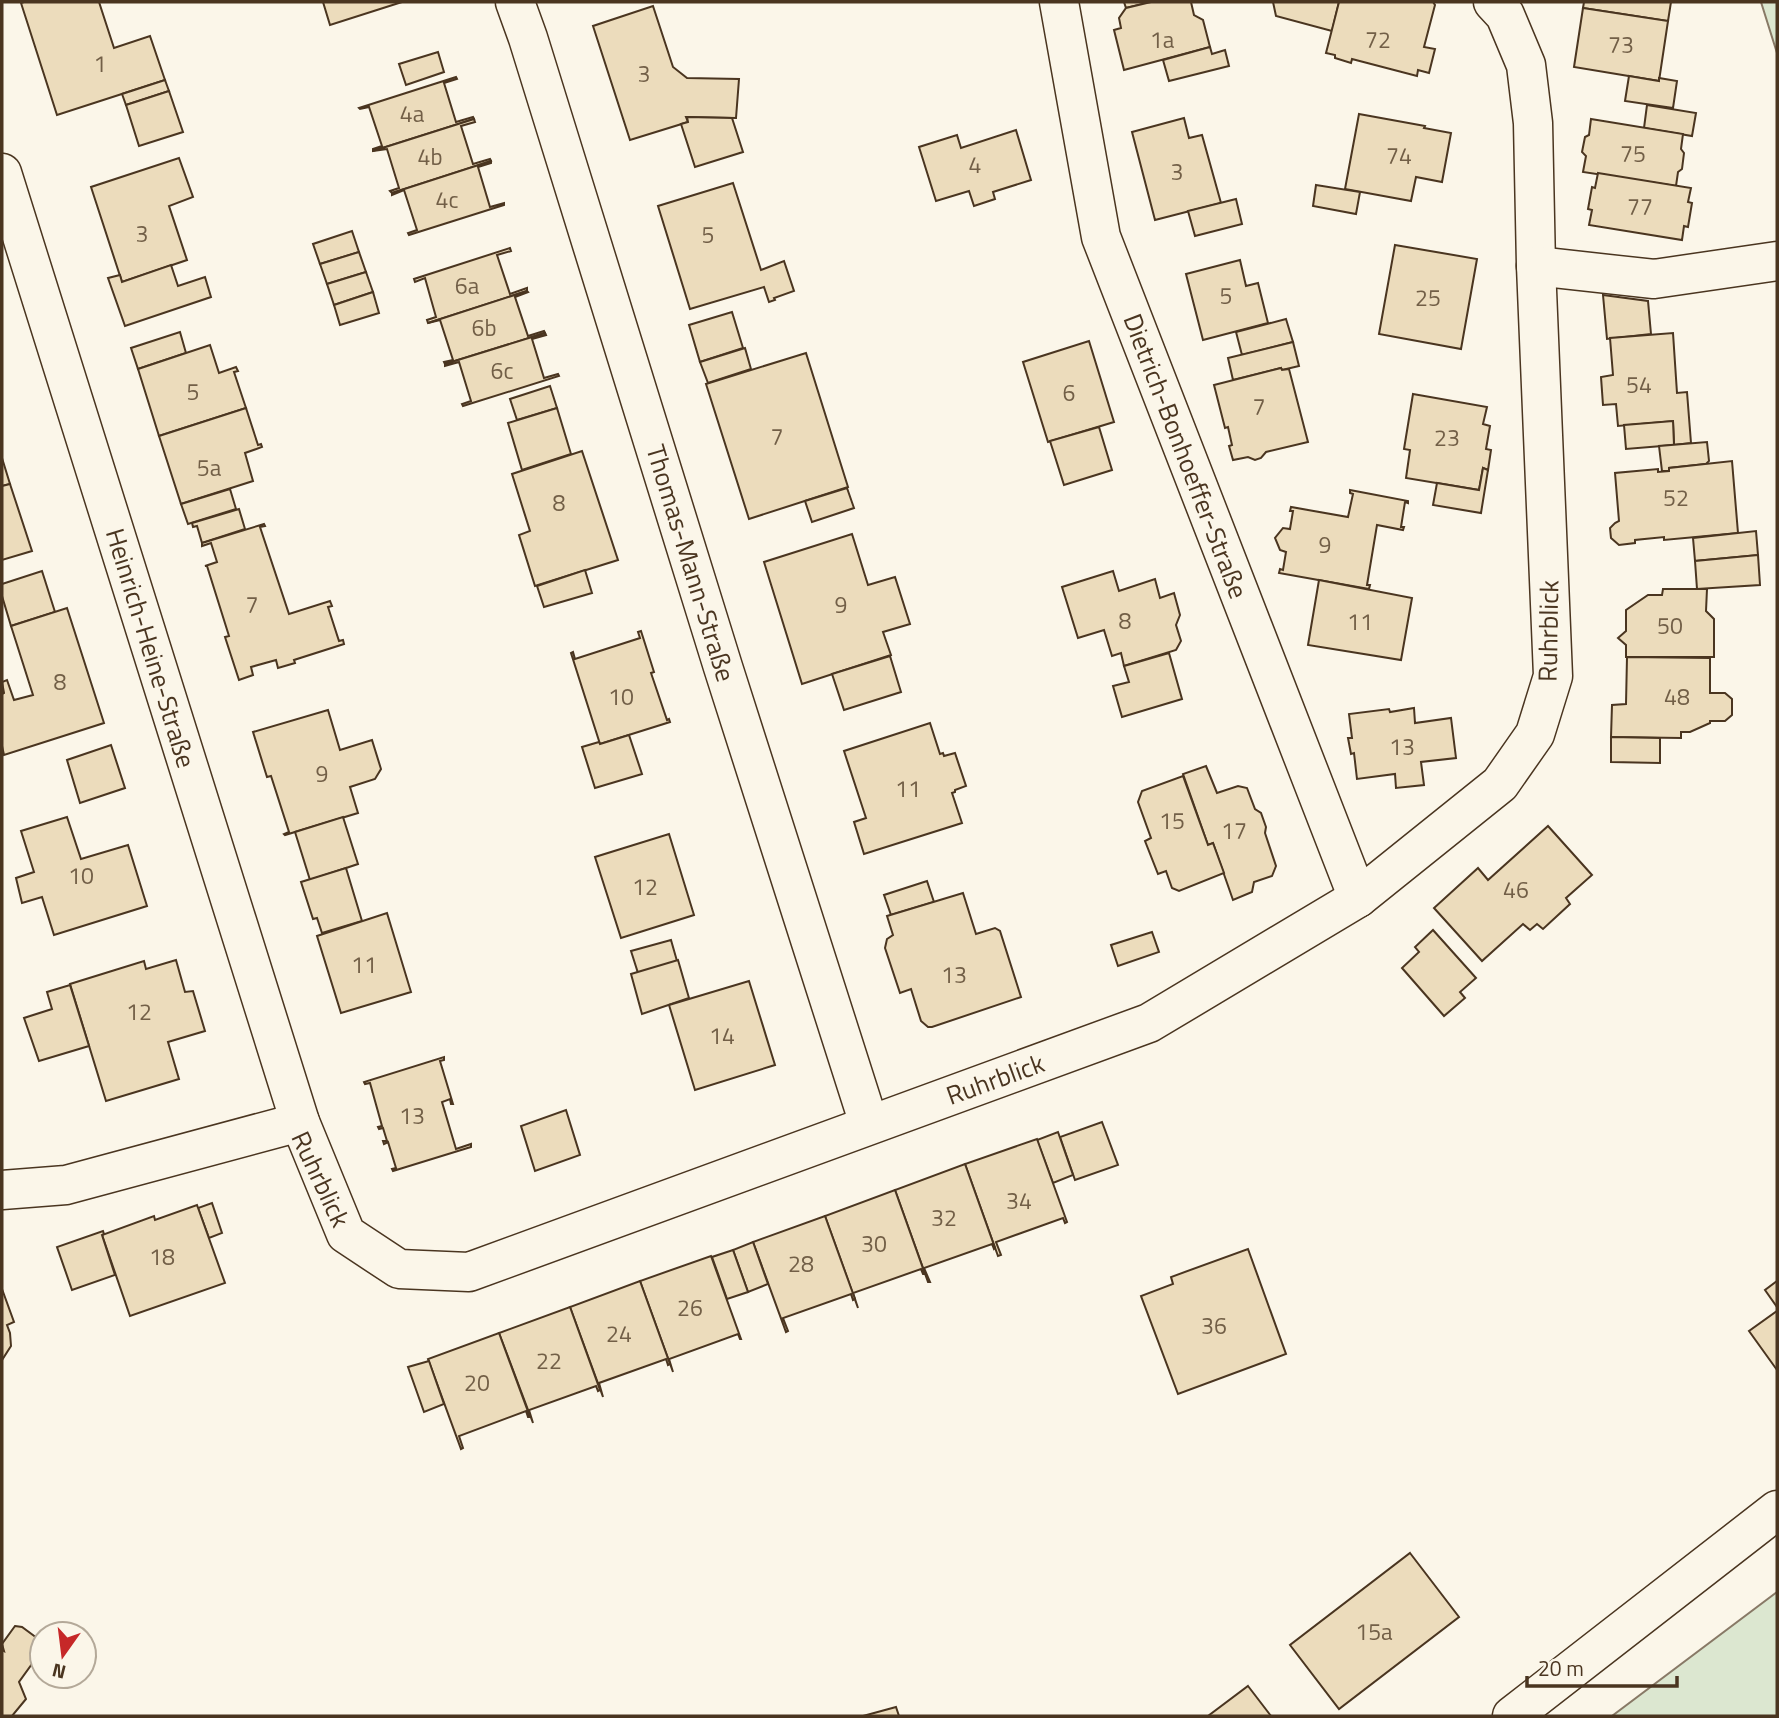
<svg xmlns="http://www.w3.org/2000/svg" width="1779" height="1718" font-family="'Titillium Web',sans-serif">
  <style>
    .green { fill: #dce7d0; stroke: #887966; stroke-width: 2 }
    .building { fill: #ecdcbc; stroke: #4a3520; stroke-width: 2 }
    .lines { fill: none; stroke-linecap: round; stroke-linejoin: round }
    .minor-casing { stroke: #4a3520; stroke-width: 41 }
    .major-casing { stroke: #4a3520; stroke-width: 41 }
    .minor { stroke: #fbf6e9; stroke-width: 38 }
    .major { stroke: #fbf6e9; stroke-width: 38 }
    .labels { text-anchor: middle; dominant-baseline: central; stroke-width: 5; stroke-linejoin: round; paint-order: stroke }
    .number-label { font-size: 23px; fill: #725f47 }
    .street-label { font-size: 26px; fill: #4a3520; stroke: #fbf6e9 }
  </style>
  <rect width="100%" height="100%" fill="#fbf6e9"/>
  <g class="green">
    <polygon points="1761,2 1777,2 1777,53"/>
    <polygon points="1777,1592 1777,1716 1612,1716"/>
  </g>
  <g class="building">
    <polygon points="24,2 99,2 114,48 150,36 165,80 57,115 21,3"/>
    <polygon points="323,2 402,2 330,25"/>
    <polygon points="1124,2 1151,2 1126,8"/>
    <polygon points="1151,2 1191,2 1194,15 1203,20 1210,47 1124,70 1114,30 1121,28 1119,18 1126,8"/>
    <polygon points="1273,2 1339,2 1332,31 1276,16"/>
    <polygon points="1339,2 1433,2 1435,5 1424,47 1435,49 1429,73 1418,70 1417,76 1352,59 1351,63 1335,58 1335,55 1326,53"/>
    <polygon points="1584,2 1671,2 1668,21 1583,8"/>
    <polygon points="653,6 673,67 687,78 739,79 736,118 686,117 688,122 630,140 593,26"/>
    <polygon points="1583,8 1668,21 1659,81 1574,67"/>
    <polygon points="1210,47 1212,54 1225,50 1229,66 1169,81 1163,60"/>
    <polygon points="438,52 444,72 406,85 399,64"/>
    <polygon points="1629,76 1659,81 1659,78 1677,81 1673,108 1625,101"/>
    <polygon points="456,77 457,79 444,83 456,122 473,117 474,119 373,151 373,149 382,146 369,107 360,109 359,108"/>
    <polygon points="165,80 169,91 126,105 122,94"/>
    <polygon points="169,91 183,132 139,146 126,105"/>
    <polygon points="1647,105 1696,113 1692,136 1644,128"/>
    <polygon points="1359,114 1425,126 1424,128 1451,133 1442,182 1416,177 1411,201 1345,189"/>
    <polygon points="687,117 732,118 743,152 695,167 681,124 688,122"/>
    <polygon points="1184,118 1189,138 1202,135 1221,203 1155,220 1132,132"/>
    <polygon points="474,119 475,122 461,126 473,164 490,159 491,161 392,193 390,191 399,188 387,149 373,151"/>
    <polygon points="1591,119 1683,134 1681,149 1684,153 1682,169 1678,172 1676,186 1583,172 1586,156 1582,152 1585,137 1589,135"/>
    <polygon points="1016,130 1031,180 993,192 995,199 974,206 969,191 936,201 919,147 957,135 961,148"/>
    <polygon points="179,158 193,197 169,206 187,260 122,282 91,187"/>
    <polygon points="491,161 491,163 478,167 490,207 504,203 504,205 409,235 408,233 417,230 404,190 392,195 392,193"/>
    <polygon points="1598,173 1691,188 1688,202 1692,203 1688,227 1684,226 1682,240 1589,225 1592,210 1588,209 1592,187 1595,188"/>
    <polygon points="733,183 761,270 784,261 794,291 774,298 775,300 769,302 764,287 690,309 658,206"/>
    <polygon points="1316,185 1360,192 1356,214 1313,206"/>
    <polygon points="1236,199 1242,224 1195,236 1188,211"/>
    <polygon points="352,231 359,252 320,264 313,244"/>
    <polygon points="1395,245 1477,259 1461,349 1379,334"/>
    <polygon points="510,248 511,251 497,255 510,294 527,288 527,291 428,323 427,320 436,317 425,278 415,282 414,279"/>
    <polygon points="359,252 366,272 327,284 320,264"/>
    <polygon points="1240,260 1246,286 1258,283 1268,323 1203,340 1186,274"/>
    <polygon points="171,265 178,286 205,277 211,297 125,326 108,278 120,275 122,282"/>
    <polygon points="366,272 373,292 334,305 327,284"/>
    <polygon points="527,291 528,292 515,297 528,336 544,331 545,333 445,364 444,362 453,360 440,320 428,323"/>
    <polygon points="373,292 379,313 340,325 334,305"/>
    <polygon points="1603,295 1648,301 1651,334 1607,339"/>
    <polygon points="732,312 743,348 700,362 689,325"/>
    <polygon points="1286,319 1293,342 1242,355 1236,332"/>
    <polygon points="180,332 186,353 138,369 131,348"/>
    <polygon points="545,333 546,335 532,339 544,378 558,374 559,376 463,406 462,404 471,401 459,362 445,366 445,364"/>
    <polygon points="1673,333 1677,393 1687,392 1691,443 1674,445 1673,421 1618,426 1616,404 1603,405 1601,377 1613,375 1610,338"/>
    <polygon points="1089,341 1114,422 1048,442 1023,362"/>
    <polygon points="1293,342 1299,366 1282,370 1281,368 1233,380 1228,358"/>
    <polygon points="210,345 219,373 236,367 238,371 234,372 246,408 159,436 138,369"/>
    <polygon points="745,348 751,369 708,383 700,362"/>
    <polygon points="806,353 848,487 749,519 706,384"/>
    <polygon points="1281,368 1282,370 1289,369 1308,442 1266,452 1261,458 1255,460 1248,457 1233,460 1229,446 1232,445 1228,427 1225,428 1214,385"/>
    <polygon points="550,386 557,408 517,420 510,399"/>
    <polygon points="1413,394 1487,407 1483,424 1490,426 1486,449 1491,450 1488,470 1483,468 1479,490 1406,478 1410,450 1404,449"/>
    <polygon points="246,408 258,445 261,444 262,447 245,453 253,481 181,504 159,436"/>
    <polygon points="557,408 571,454 522,470 508,423"/>
    <polygon points="1673,421 1674,445 1626,449 1624,425"/>
    <polygon points="1099,427 1112,470 1064,485 1050,441"/>
    <polygon points="1707,442 1709,461 1706,464 1669,468 1669,471 1662,471 1659,446"/>
    <polygon points="582,451 618,560 535,586 519,535 530,531 512,474"/>
    <polygon points="2,458 10,484 2,486"/>
    <polygon points="1732,461 1738,533 1664,540 1664,537 1635,540 1635,543 1619,545 1611,538 1610,528 1615,523 1619,521 1615,473 1658,469 1658,472 1669,471 1669,468"/>
    <polygon points="1483,468 1488,470 1481,513 1433,505 1437,483 1479,490"/>
    <polygon points="10,484 32,551 2,560 2,486"/>
    <polygon points="847,488 854,508 812,522 805,501"/>
    <polygon points="230,489 236,509 188,524 181,504"/>
    <polygon points="1350,490 1408,501 1408,503 1405,502 1401,527 1404,527 1403,530 1377,525 1367,585 1370,585 1369,589 1279,573 1280,569 1283,570 1286,552 1280,550 1275,538 1283,528 1290,529 1293,511 1290,511 1291,507 1348,517 1353,494 1350,493"/>
    <polygon points="239,509 245,529 202,543 197,526 193,527 192,523"/>
    <polygon points="264,524 265,526 260,527 289,614 330,601 332,606 328,607 339,641 343,640 344,644 294,660 295,663 278,668 276,660 251,667 253,675 239,680 225,637 229,636 207,566 205,566 217,562 211,543 202,546 202,543"/>
    <polygon points="1756,531 1758,555 1695,561 1693,538"/>
    <polygon points="852,534 868,585 895,577 910,624 883,632 891,655 802,684 764,562"/>
    <polygon points="1758,555 1760,585 1697,589 1695,561"/>
    <polygon points="585,570 592,593 544,607 537,586"/>
    <polygon points="42,571 55,612 11,626 2,596 2,584"/>
    <polygon points="1113,571 1119,591 1155,579 1160,598 1174,593 1180,615 1176,625 1181,641 1176,650 1124,666 1121,653 1112,656 1104,630 1078,638 1062,587"/>
    <polygon points="1319,580 1412,598 1401,660 1308,645"/>
    <polygon points="1663,589 1707,589 1706,611 1714,619 1714,657 1626,657 1626,645 1618,638 1626,631 1626,610 1648,595 1662,595"/>
    <polygon points="67,608 104,723 4,755 2,746 2,694 4,693 2,682 7,680 14,700 33,695 11,626"/>
    <polygon points="641,631 654,672 651,673 667,720 669,719 670,722 600,744 571,653 573,652 575,659 640,638 638,632"/>
    <polygon points="1169,653 1182,699 1122,717 1113,686 1129,682 1124,666"/>
    <polygon points="890,656 901,692 844,710 832,674"/>
    <polygon points="1627,657 1710,658 1710,693 1725,693 1732,699 1732,715 1725,721 1710,721 1710,723 1690,732 1681,732 1681,738 1611,737 1612,705 1626,704"/>
    <polygon points="1414,708 1415,723 1451,718 1456,758 1421,762 1424,785 1396,788 1395,774 1357,779 1354,753 1351,754 1348,738 1352,738 1349,714 1389,709 1390,712"/>
    <polygon points="328,710 340,750 372,740 381,769 375,779 350,787 358,813 285,835 284,834 289,832 271,776 267,777 253,732"/>
    <polygon points="930,723 940,754 943,753 944,756 955,753 966,786 955,790 955,792 952,793 962,823 864,854 854,822 866,818 844,751"/>
    <polygon points="629,735 642,774 595,788 582,747 599,742 600,744"/>
    <polygon points="1611,737 1660,738 1660,763 1611,762"/>
    <polygon points="111,745 125,788 80,803 67,760"/>
    <polygon points="1206,766 1217,793 1238,786 1247,788 1255,809 1261,813 1266,827 1265,833 1276,866 1272,876 1254,882 1252,892 1233,900 1213,843 1208,845 1183,774"/>
    <polygon points="1183,776 1208,845 1213,843 1224,873 1179,891 1172,888 1166,871 1158,874 1145,841 1151,838 1138,802 1142,791"/>
    <polygon points="67,817 81,859 128,845 147,906 54,935 42,897 22,903 16,878 34,872 21,831"/>
    <polygon points="343,817 358,864 310,880 295,832"/>
    <polygon points="1548,826 1592,875 1566,898 1570,904 1543,929 1537,924 1530,930 1523,924 1482,961 1434,908 1478,868 1488,880"/>
    <polygon points="669,834 694,915 621,938 595,857"/>
    <polygon points="346,868 362,921 322,933 317,918 313,919 301,882"/>
    <polygon points="927,881 934,902 891,915 884,895"/>
    <polygon points="963,893 976,934 995,928 1000,931 1021,997 932,1027 928,1027 921,1021 911,989 900,993 885,948 887,939 893,935 887,916"/>
    <polygon points="387,913 411,992 341,1013 317,936"/>
    <polygon points="1433,930 1476,978 1460,992 1465,998 1444,1016 1402,968 1419,952 1415,947"/>
    <polygon points="1152,932 1159,952 1118,966 1111,945"/>
    <polygon points="671,940 677,961 638,973 631,951"/>
    <polygon points="176,960 185,992 193,991 205,1031 168,1042 179,1079 106,1101 70,984 144,961 146,969"/>
    <polygon points="678,960 689,998 642,1014 631,974"/>
    <polygon points="749,981 775,1065 695,1090 669,1005"/>
    <polygon points="70,985 89,1046 39,1061 24,1018 52,1009 47,992"/>
    <polygon points="444,1057 444,1060 440,1061 453,1104 451,1104 450,1099 442,1102 456,1149 471,1144 471,1147 393,1171 392,1169 396,1168 388,1142 384,1144 383,1141 387,1141 383,1128 379,1129 378,1127 382,1126 370,1083 365,1084 364,1082"/>
    <polygon points="566,1110 580,1155 535,1171 521,1126"/>
    <polygon points="1102,1122 1118,1165 1075,1180 1060,1137"/>
    <polygon points="1058,1132 1073,1175 1053,1183 1037,1140"/>
    <polygon points="1037,1139 1067,1222 1065,1223 1063,1218 996,1242 1001,1255 998,1256 965,1164"/>
    <polygon points="965,1164 995,1248 994,1249 992,1244 924,1268 930,1282 928,1282 895,1190"/>
    <polygon points="895,1190 925,1274 923,1274 921,1269 853,1293 858,1308 825,1216"/>
    <polygon points="212,1203 222,1233 209,1238 198,1208"/>
    <polygon points="197,1205 225,1283 130,1316 102,1235 154,1216 155,1220"/>
    <polygon points="825,1216 855,1299 853,1300 851,1294 783,1318 788,1331 786,1332 753,1242"/>
    <polygon points="103,1231 104,1234 102,1235 115,1275 72,1290 57,1247"/>
    <polygon points="753,1242 768,1284 748,1292 733,1250"/>
    <polygon points="1248,1249 1286,1354 1178,1394 1141,1296 1173,1284 1171,1277"/>
    <polygon points="733,1250 748,1292 727,1299 712,1257"/>
    <polygon points="711,1256 741,1339 740,1339 738,1334 669,1359 673,1372 640,1281"/>
    <polygon points="640,1281 670,1364 668,1365 666,1359 599,1383 603,1397 570,1307"/>
    <polygon points="1777,1281 1777,1307 1765,1290"/>
    <polygon points="2,1289 14,1322 7,1325 10,1333 11,1346 2,1360"/>
    <polygon points="570,1307 600,1390 598,1391 596,1386 529,1410 533,1423 499,1333"/>
    <polygon points="1777,1311 1777,1370 1749,1331"/>
    <polygon points="499,1333 530,1417 528,1417 526,1411 459,1436 463,1448 461,1449 428,1359"/>
    <polygon points="429,1361 444,1404 424,1412 408,1367"/>
    <polygon points="1410,1553 1459,1617 1339,1709 1290,1645"/>
    <polygon points="15,1626 22,1627 41,1641 42,1650 19,1682 26,1699 12,1716 2,1716 2,1650 4,1651 2,1644"/>
    <polygon points="1248,1686 1271,1716 1208,1716"/>
    <polygon points="896,1707 899,1716 863,1716"/>
  </g>
  <g class="lines">
    <defs>
      <g id="minor">
        <polyline points="515,2 528,38 723,667 869,1124"/>
        <polyline points="1059,2 1101,237 1358,898"/>
        <polyline points="2,173 300,1122 346,1234 399,1269 469,1272 1149,1023 1358,898 1500,784 1535,734 1553,676 1536,266 1533,123 1526,65 1505,15 1493,2"/>
        <polyline points="1536,266 1654,279 1777,261"/>
        <polyline points="2,1190 66,1185 300,1122"/>
      </g>
      <polyline id="major" points="1512,1716 1777,1510"/>
    </defs>
    <use href="#minor" class="minor-casing"/>
    <use href="#major" class="major-casing"/>
    <use href="#minor" class="minor"/>
    <use href="#major" class="major"/>
  </g>
  <g class="labels">
    <g class="number-label">
      <text x="1162" y="39">1a</text>
      <text x="1378" y="39">72</text>
      <text x="1621" y="44">73</text>
      <text x="100" y="63">1</text>
      <text x="644" y="73">3</text>
      <text x="412" y="113">4a</text>
      <text x="1633" y="153">75</text>
      <text x="1399" y="155">74</text>
      <text x="430" y="156">4b</text>
      <text x="975" y="164">4</text>
      <text x="1177" y="171">3</text>
      <text x="447" y="199">4c</text>
      <text x="1640" y="206">77</text>
      <text x="142" y="233">3</text>
      <text x="708" y="234">5</text>
      <text x="467" y="285">6a</text>
      <text x="1226" y="295">5</text>
      <text x="1428" y="297">25</text>
      <text x="484" y="327">6b</text>
      <text x="502" y="370">6c</text>
      <text x="1639" y="384">54</text>
      <text x="193" y="391">5</text>
      <text x="1069" y="392">6</text>
      <text x="1259" y="406">7</text>
      <text x="777" y="436">7</text>
      <text x="1447" y="437">23</text>
      <text x="209" y="467">5a</text>
      <text x="1676" y="497">52</text>
      <text x="559" y="502">8</text>
      <text x="1325" y="544">9</text>
      <text x="252" y="604">7</text>
      <text x="841" y="604">9</text>
      <text x="1125" y="620">8</text>
      <text x="1360" y="621">11</text>
      <text x="1670" y="625">50</text>
      <text x="60" y="681">8</text>
      <text x="621" y="696">10</text>
      <text x="1677" y="696">48</text>
      <text x="1402" y="746">13</text>
      <text x="322" y="773">9</text>
      <text x="908" y="788">11</text>
      <text x="1172" y="820">15</text>
      <text x="1234" y="830">17</text>
      <text x="81" y="875">10</text>
      <text x="645" y="886">12</text>
      <text x="1516" y="889">46</text>
      <text x="364" y="964">11</text>
      <text x="954" y="974">13</text>
      <text x="139" y="1011">12</text>
      <text x="722" y="1035">14</text>
      <text x="412" y="1115">13</text>
      <text x="1019" y="1200">34</text>
      <text x="944" y="1217">32</text>
      <text x="874" y="1243">30</text>
      <text x="162" y="1256">18</text>
      <text x="801" y="1263">28</text>
      <text x="690" y="1307">26</text>
      <text x="1214" y="1325">36</text>
      <text x="619" y="1333">24</text>
      <text x="549" y="1360">22</text>
      <text x="477" y="1382">20</text>
      <text x="1374" y="1631">15a</text>
    </g>
    <g class="street-label">
      <text transform="translate(1186 456) rotate(69)">Dietrich-Bonhoeffer-Straße</text>
      <text transform="translate(691 563) rotate(73)">Thomas-Mann-Straße</text>
      <text transform="translate(1548 631) rotate(-89)">Ruhrblick</text>
      <text transform="translate(151 648) rotate(73)">Heinrich-Heine-Straße</text>
      <text transform="translate(995 1079) rotate(-20)">Ruhrblick</text>
      <text transform="translate(321 1179) rotate(65)">Ruhrblick</text>
    </g>
  </g>
  <rect width="1779" height="1718" fill="none" stroke="#4a3520" stroke-width="7"/>
  <g transform="translate(63 1655) rotate(194)"><circle r="33" fill="#fbf6e9" stroke="#b4a999" stroke-width="2"/>
  <path d="M0-5L12 26L0 18L-12 26Z" fill="#c62828"/>
  <text y="-10" font-size="19" font-weight="bold" text-anchor="middle" fill="#4a3520">N</text>
  </g>
  <path d="M1527 1676v10h150v-10" fill="none" stroke="#4a3520" stroke-width="3.5"/>
  <text x="1538" y="1676" font-size="21" fill="#4a3520" stroke="#fbf6e9" stroke-width="5" paint-order="stroke">20 m</text>
</svg>
